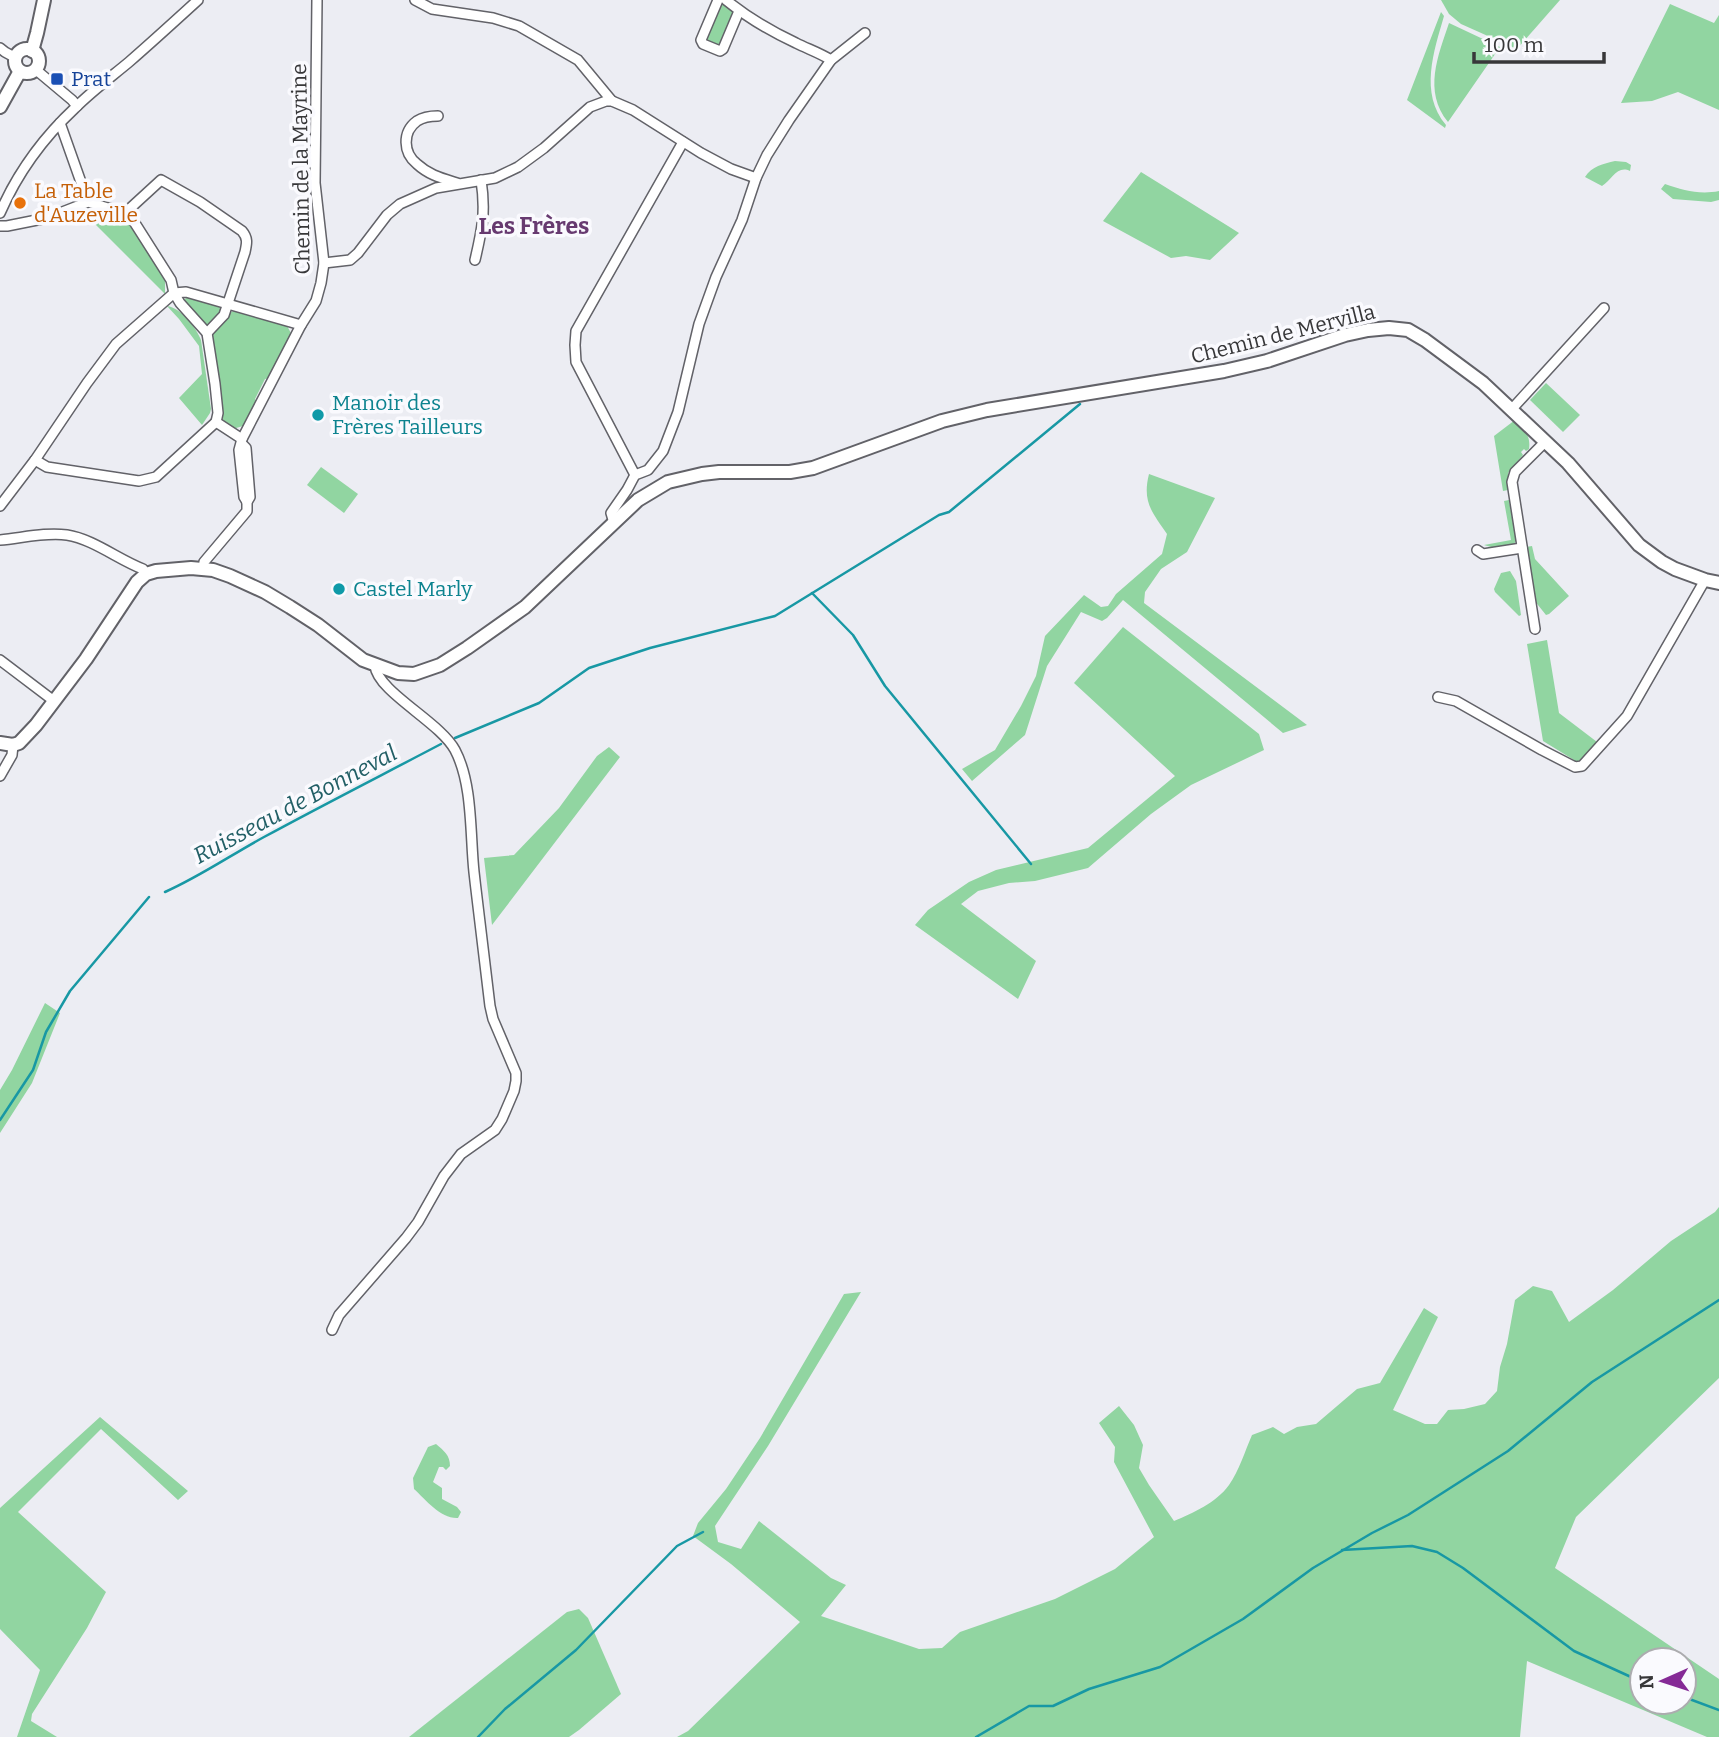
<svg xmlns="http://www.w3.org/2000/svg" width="1719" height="1737" font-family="Bitter,serif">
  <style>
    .green { fill: #91d5a1; fill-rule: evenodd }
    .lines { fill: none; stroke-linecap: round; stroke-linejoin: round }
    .stream { stroke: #1898a4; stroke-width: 2.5 }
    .street-casing { stroke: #626268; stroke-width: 12 }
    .secondary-casing { stroke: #626268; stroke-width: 16 }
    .street { stroke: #fff; stroke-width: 9 }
    .secondary { stroke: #fff; stroke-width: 12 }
    .transit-dot { fill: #1a4fb4; stroke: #fafafe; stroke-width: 2.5 }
    .food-dot { fill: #e8710a; stroke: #fafafe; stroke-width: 2.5 }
    .culture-dot { fill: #0f9aa8; stroke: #fafafe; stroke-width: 2.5 }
    .labels { text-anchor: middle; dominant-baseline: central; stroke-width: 7; stroke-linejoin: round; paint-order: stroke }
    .transit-label { font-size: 21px; fill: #164399; stroke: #fafafe; text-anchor: start }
    .street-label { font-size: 21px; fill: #373739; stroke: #fafafe }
    .food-label { font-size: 21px; fill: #c56008; stroke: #fafafe; text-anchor: start }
    .culture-label { font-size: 21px; fill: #0d838f; stroke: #fafafe; text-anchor: start }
    .neighbourhood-label { font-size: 23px; font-weight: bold; fill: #673a70; stroke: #fafafe }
    .water-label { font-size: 23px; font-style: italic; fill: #225f66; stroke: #fafafe }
  </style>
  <rect width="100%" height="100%" fill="#ecedf3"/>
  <g class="green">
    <polygon points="1441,0 1560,0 1517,49 1461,24 1449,14"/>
    <polygon points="721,2 734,13 721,46 719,47 707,42 705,39"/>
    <polygon points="1670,4 1714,23 1719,15 1719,110 1678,92 1652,101 1621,103"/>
    <path d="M1441 12 1444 16C1434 51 1419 93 1446 125L1445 128 1407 100Z"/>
    <path d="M1449 23 1500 47 1448 122C1423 91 1438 56 1449 23Z"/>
    <path d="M1615 161 1626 162 1631 165 1630 171C1617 165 1612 180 1602 186L1585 177C1592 166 1603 164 1615 161Z"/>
    <polygon points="1141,172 1228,226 1239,233 1210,260 1186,256 1171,258 1103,221"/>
    <path d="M1665 184C1683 190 1699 195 1719 191V200L1711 202 1673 199 1661 189Z"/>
    <polygon points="95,210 118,218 130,225 165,278 165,294 83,212"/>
    <polygon points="188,296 219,304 221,313 210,325 206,326 183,301"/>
    <path d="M167 306C181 308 196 327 201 340L211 409 210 413 202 425 179 398 202 374 199 346 179 319Z"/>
    <path d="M238 309 286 324 292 335 271 378 265 379 255 399 257 404 246 425 233 429 224 423 223 419 213 336C216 325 226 313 238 309Z"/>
    <polygon points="1546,383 1580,415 1563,432 1530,400"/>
    <path d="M1515 420C1524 430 1531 435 1529 449L1526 451 1524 449 1521 452 1523 455 1508 473V490L1503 491 1494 436Z"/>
    <polygon points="321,467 358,494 344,513 307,485"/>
    <path d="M1149 474 1215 498 1187 552 1161 569 1145 592 1144 603 1307 725 1283 733 1123 600 1107 618 1102 621 1081 612 1047 666 1025 735 972 781 962 769 995 750 1021 706 1036 676 1045 636 1084 595 1101 607 1108 606 1116 594 1162 554 1167 534C1152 512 1142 502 1149 474Z"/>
    <polygon points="1509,500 1516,541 1512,547 1498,549 1484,545 1511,540 1504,501"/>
    <polygon points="1532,546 1535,559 1569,596 1549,614 1546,615 1534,600 1526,547"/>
    <polygon points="1510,571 1516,581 1521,615 1519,616 1495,592 1494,589 1501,573"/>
    <polygon points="1123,627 1259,734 1264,750 1191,785 1151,814 1088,868 1035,881 1009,883 978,891 961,904 1036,961 1018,999 915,925 928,910 969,882 996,870 1088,848 1175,776 1074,683"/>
    <polygon points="1547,640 1559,713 1601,745 1581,764 1573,764 1574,760 1543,741 1527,644"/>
    <polygon points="609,747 620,757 492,925 484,858 514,855 559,808 597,756"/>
    <polygon points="45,1003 60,1013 32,1083 0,1133 0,1090 12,1070"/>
    <path d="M1719 1207V1378L1576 1517 1555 1568 1719 1679V1737H1707L1527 1661 1520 1737H677L688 1731 800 1622 731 1564 693 1536 698 1523 726 1489 760 1438 844 1294 861 1292 768 1446 715 1526 718 1542 741 1549 759 1521 831 1578 846 1585 821 1616 919 1649 942 1648 960 1632 1055 1599 1115 1569 1154 1537 1114 1462 1115 1447 1099 1423 1119 1406 1134 1425 1143 1445 1139 1468 1149 1485 1174 1521C1193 1513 1216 1503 1229 1485 1239 1471 1245 1451 1252 1435L1273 1427 1284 1434 1297 1427 1316 1424 1357 1389 1380 1383 1424 1308 1438 1317 1393 1410 1425 1424H1437L1448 1410 1464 1409 1485 1404 1497 1391 1500 1367 1507 1344 1515 1300 1533 1286 1552 1291 1569 1322 1613 1290 1671 1241 1715 1212ZM1684 1660V1702H1642V1660Z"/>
    <polygon points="100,1417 188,1491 178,1500 101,1429 18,1512 106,1592 87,1628 32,1714 31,1721 57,1737 17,1737 40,1670 0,1629 0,1508"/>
    <path d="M436 1444C444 1451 450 1455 450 1466L446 1470 443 1467H439L433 1482 442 1488V1499L457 1507 461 1512 458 1518C441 1519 426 1500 414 1489L413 1478 428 1447Z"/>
    <polygon points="579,1609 588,1618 621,1694 579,1730 569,1737 409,1737 567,1612"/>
  </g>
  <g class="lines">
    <g class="stream">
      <polyline points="812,593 853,635 885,686 1031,864"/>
      <polyline points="455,738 539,703 589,668 650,648 775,616 939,515 949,512 1080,404"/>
      <path d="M165 892C199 877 231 855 264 837 323 805 382 775 441 744"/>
      <polyline points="0,1120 33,1070 46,1032 70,991 149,897"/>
      <polyline points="1342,1550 1412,1546 1437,1552 1463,1568 1574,1651 1642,1682"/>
      <polyline points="1684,1697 1719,1710"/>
      <polyline points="478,1737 505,1709 576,1650 677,1546 703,1532"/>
      <polyline points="976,1737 1029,1706 1053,1706 1089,1689 1160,1667 1243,1619 1313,1568 1372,1533 1408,1515 1508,1451 1592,1382 1719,1300"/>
    </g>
    <defs>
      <g id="street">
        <polyline points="415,0 432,9 493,18 519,26 578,60 612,101"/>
        <polyline points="718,0 701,40 703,44 720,51 723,49 739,11"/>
        <path d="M726 0C747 17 772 32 796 43 808 49 820 53 831 60"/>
        <polyline points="0,48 5,52 16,58"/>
        <polyline points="35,69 72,100 77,106"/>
        <path d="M438 116C430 116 423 117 417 121 402 132 403 153 417 164 429 175 441 178 457 183"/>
        <polyline points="60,123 88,202"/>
        <path d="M0 213C17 174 44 137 75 108 92 91 111 77 129 62 152 42 175 21 198 0"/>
        <path d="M125 213 161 180 200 202 242 231C248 238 247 243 245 252L224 315 207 333"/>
        <polyline points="0,226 7,226 47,218 88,202 125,213 131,217 171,280 174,293 180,303 207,333 215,384 218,413 216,422"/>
        <path d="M475 260C482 230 486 212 481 180"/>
        <polyline points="324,263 350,260 358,253 387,215 400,204 436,188 495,178 518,167 544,148 590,107 606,101 612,101 633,110 701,153 731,169 756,178"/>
        <polyline points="1511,410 1604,308"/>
        <polyline points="216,422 242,439"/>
        <polyline points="35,460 47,467 139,481 156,477 216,422"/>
        <polyline points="635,475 576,362 575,345 576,331 683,142"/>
        <polyline points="247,502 244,497 239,450 242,439 301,325 316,301 321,283 324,263 315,183 317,0"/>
        <polyline points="0,506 35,460 87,383 116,344 174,293 186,292 301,325"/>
        <polyline points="614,523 611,513 627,490 635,475 648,470 663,451 678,412 699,324 716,277 742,220 756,178 767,155 789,120 831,60 865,33"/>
        <path d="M0 540C22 538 45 532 67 535 93 539 119 560 143 569L146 574"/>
        <polyline points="1477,550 1483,554 1522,548"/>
        <polyline points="203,568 204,562 247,511 247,502 250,497 246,448 242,444"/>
        <polyline points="1535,629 1512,482 1515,472 1545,442"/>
        <polyline points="0,660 54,701"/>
        <polyline points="1438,697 1456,701 1542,750 1575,767 1582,766 1627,716 1705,580"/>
        <polyline points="0,776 12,755 13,745"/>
        <path d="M332 1330 339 1315 406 1238 418 1222 444 1176 461 1154 495 1130 502 1119 514 1091 516 1081V1073L493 1019 490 1006C485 962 479 917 474 872 470 835 473 784 455 750 440 722 378 692 375 666"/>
      </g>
      <g id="secondary">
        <circle cx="27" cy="61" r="12"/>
        <polyline points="32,51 37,33 44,0"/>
        <polyline points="0,107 20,71"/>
        <polyline points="0,743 13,745 19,743 36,725 86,659 137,582 146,574 156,571 191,568 213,570 230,576 265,592 290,607 318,625 363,660 398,673 414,674 440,665 467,648 525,607 638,500 668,482 702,474 719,472 790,472 813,468 942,421 987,410 1224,371 1267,361 1345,335 1368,330 1389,328 1408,330 1425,340 1483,383 1568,463 1639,545 1662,562 1675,569 1705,580 1719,583"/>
      </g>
    </defs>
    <use href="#street" class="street-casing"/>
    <use href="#secondary" class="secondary-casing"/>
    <use href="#street" class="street"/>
    <use href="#secondary" class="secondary"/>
  </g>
  <rect class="transit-dot" x="50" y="72" width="14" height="14" rx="3.5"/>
  <circle class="food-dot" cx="20" cy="203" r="7"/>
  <g class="culture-dot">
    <circle cx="318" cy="415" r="7"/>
    <circle cx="339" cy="589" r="7"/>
  </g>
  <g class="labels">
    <g class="transit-label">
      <text x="71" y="79">Prat</text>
    </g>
    <g class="street-label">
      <text transform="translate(301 169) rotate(-91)">Chemin de la Mayrine</text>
      <text transform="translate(1283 334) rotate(-14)">Chemin de Mervilla</text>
    </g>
    <g class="food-label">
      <text x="34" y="191">La Table<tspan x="34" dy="24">d'Auzeville</tspan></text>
    </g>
    <g class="culture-label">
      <text x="332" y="403">Manoir des<tspan x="332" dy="24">Frères Tailleurs</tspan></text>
      <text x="353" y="589">Castel Marly</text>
    </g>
    <g class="neighbourhood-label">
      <text x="534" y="226">Les Frères</text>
    </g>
    <g class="water-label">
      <text transform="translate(295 804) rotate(-28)">Ruisseau de Bonneval</text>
    </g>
  </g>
  <g transform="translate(1663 1681) rotate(267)"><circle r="33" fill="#fafafe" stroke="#acacaf" stroke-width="2"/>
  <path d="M0-5L12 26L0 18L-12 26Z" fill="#852a96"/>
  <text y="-10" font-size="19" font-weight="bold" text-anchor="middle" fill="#373739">N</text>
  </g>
  <path d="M1474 52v10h130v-10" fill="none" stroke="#373739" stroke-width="3.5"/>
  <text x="1484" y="52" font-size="21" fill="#373739" stroke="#fafafe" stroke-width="5" paint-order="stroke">100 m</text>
</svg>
